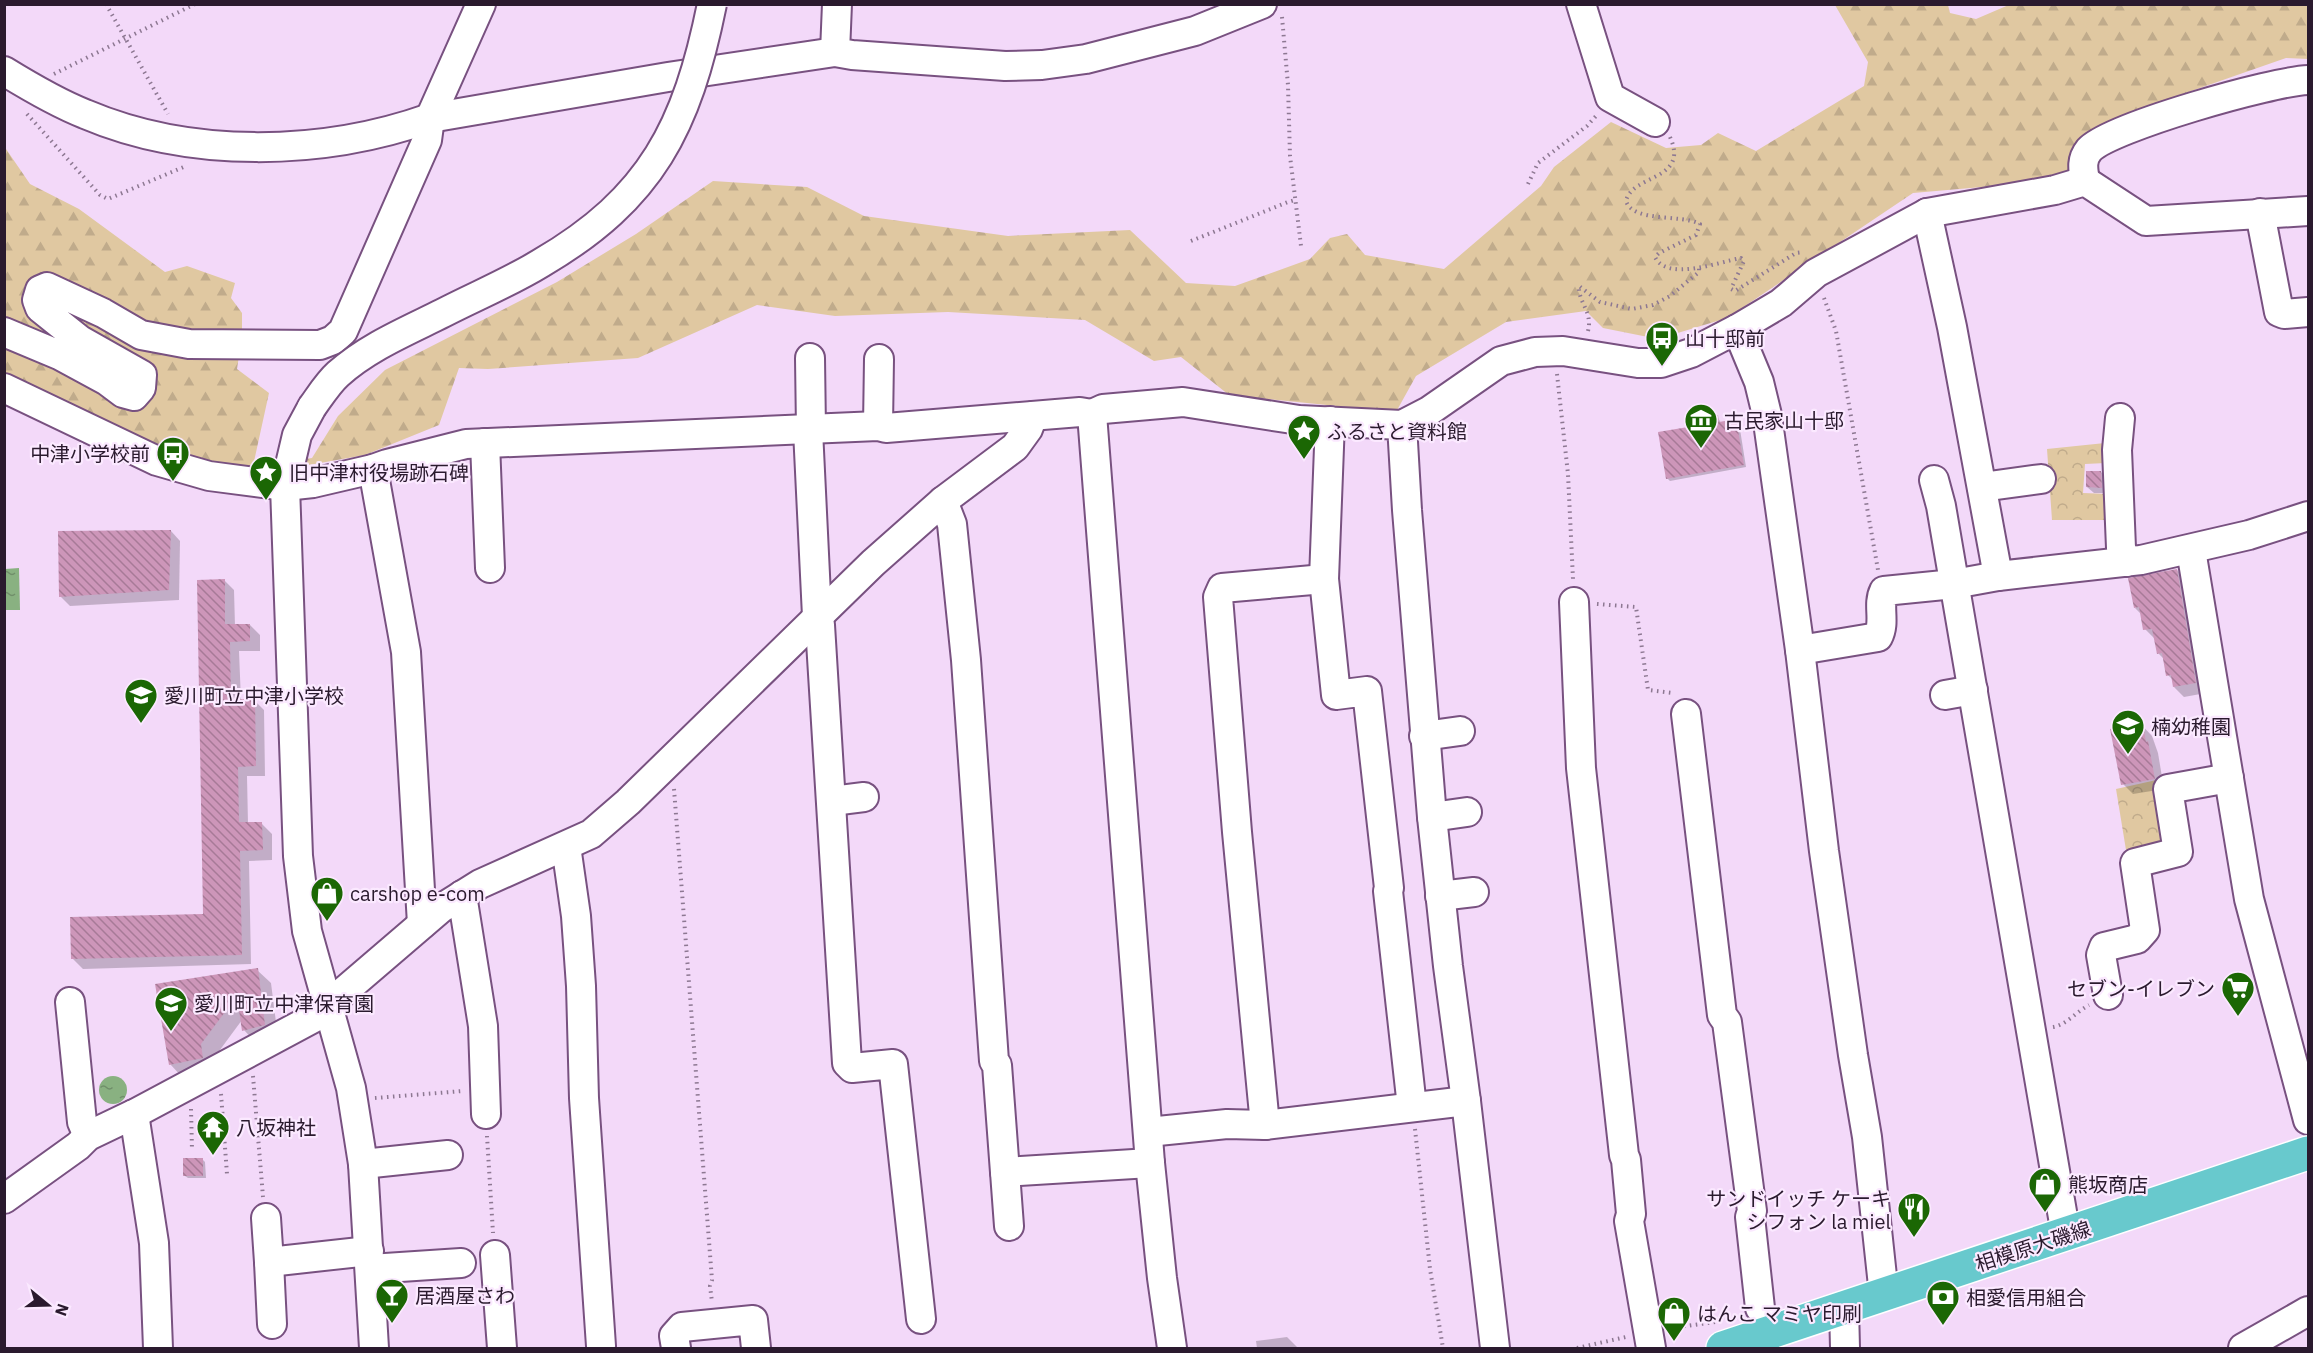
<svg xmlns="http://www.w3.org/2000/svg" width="2313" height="1353" font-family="'IBM Plex Sans','Noto Sans JP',sans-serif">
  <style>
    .forest { fill: url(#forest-firs) }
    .park { fill: url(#park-crowns) }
    .water { fill: url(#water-ripples) }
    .shadow { fill: #0003 }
    .building { fill: url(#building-back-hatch) }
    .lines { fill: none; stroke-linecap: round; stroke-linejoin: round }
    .minor-casing { stroke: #785180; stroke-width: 32 }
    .major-casing { stroke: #fff; stroke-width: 36 }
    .path { stroke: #8d7892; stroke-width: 4; stroke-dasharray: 1.5 4.5; stroke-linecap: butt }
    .minor { stroke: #fff; stroke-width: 28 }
    .major { stroke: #68c9cd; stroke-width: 33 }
    .minor-bridge-casing { stroke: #785180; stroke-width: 32; stroke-linecap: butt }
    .minor-bridge { stroke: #fff; stroke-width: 28 }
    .labels { text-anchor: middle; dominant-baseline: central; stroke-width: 4.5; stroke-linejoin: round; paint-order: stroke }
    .poi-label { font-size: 20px; fill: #2a1a2e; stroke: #fbe9ff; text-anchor: start }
    .street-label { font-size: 20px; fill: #2a1a2e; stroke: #fbe9ff }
  </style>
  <defs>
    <pattern id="forest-firs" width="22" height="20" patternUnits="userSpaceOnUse" patternTransform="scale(1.5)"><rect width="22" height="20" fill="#e0c8a1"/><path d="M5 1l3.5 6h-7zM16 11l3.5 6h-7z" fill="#c0ab8b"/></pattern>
    <pattern id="park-crowns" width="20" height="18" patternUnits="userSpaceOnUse" patternTransform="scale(1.5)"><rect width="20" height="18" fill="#e0c8a1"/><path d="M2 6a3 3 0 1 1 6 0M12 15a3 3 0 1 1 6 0" fill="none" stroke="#c0ab8b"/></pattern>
    <pattern id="water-ripples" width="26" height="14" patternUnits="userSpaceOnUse" patternTransform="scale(1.5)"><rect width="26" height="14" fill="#89b181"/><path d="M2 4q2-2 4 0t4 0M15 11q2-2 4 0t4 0" fill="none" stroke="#708f6a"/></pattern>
    <pattern id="building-back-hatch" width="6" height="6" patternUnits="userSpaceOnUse" patternTransform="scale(1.5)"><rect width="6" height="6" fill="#cd96b9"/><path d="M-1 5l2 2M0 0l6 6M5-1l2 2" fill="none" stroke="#a77a97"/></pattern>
  </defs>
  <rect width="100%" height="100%" fill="#f3d9f9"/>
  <polygon class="forest" points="2011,4 2308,5 2308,59 2286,58 2177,96 2108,125 2084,178 1913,193 1727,318 1658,339 1603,328 1586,311 1506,322 1416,376 1396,412 1229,395 1181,357 1154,361 1085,320 948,312 835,316 757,305 638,358 488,369 459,368 439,425 365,455 253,475 159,451 5,376 4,146 30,184 79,209 165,272 187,266 235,283 231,298 242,313 242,336 237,369 269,393 253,466 312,458 338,416 385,370 557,282 636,234 713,181 807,187 864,216 1008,236 1130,230 1186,283 1235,286 1310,259 1330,238 1347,234 1365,255 1444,269 1541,186 1554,167 1611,122 1666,148 1701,145 1718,133 1756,151 1864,86 1868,62 1835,5 1948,5 1950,13 1976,19"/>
  <g class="park">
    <polygon points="2105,443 2106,463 2085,464 2083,493 2110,494 2111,520 2052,520 2047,449"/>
    <polygon points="2161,779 2174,839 2139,857 2126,850 2116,789"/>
  </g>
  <g class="water">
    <polygon points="19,568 20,610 5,610 5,569"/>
    <circle cx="113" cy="1090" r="14"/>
  </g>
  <g class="shadow">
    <polygon points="1717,416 1721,423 1736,420 1739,423 1746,467 1670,481 1667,478 1702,426"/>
    <polygon points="2101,472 2107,479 2108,493 2094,493 2087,487"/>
    <polygon points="171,531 180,541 179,600 70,606 60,596"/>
    <polygon points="2177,570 2187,580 2206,693 2184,697 2174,687 2173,680 2168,675 2164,659 2158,653 2155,639 2145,629 2141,614 2135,608"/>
    <polygon points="224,580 234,590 235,626 250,625 260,635 260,651 239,651 241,701 254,700 264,710 265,776 247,776 248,824 262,824 272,834 272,860 249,861 251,964 83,969 73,959 205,915"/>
    <polygon points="2138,721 2152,736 2158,753 2164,789 2133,794 2123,784"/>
    <polygon points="257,970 271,983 278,1038 257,1044 244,1030 242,1020 214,1058 183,1078 170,1064"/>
    <polygon points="202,1159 205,1162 206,1178 188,1178 185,1176"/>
    <polygon points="1287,1337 1298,1348 1257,1348 1256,1341"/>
  </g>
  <g class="building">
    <polygon points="1718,415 1719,422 1736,419 1744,465 1666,479 1658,432 1700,425 1698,418"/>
    <polygon points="2086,471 2101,471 2102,488 2086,487"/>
    <polygon points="171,530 169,590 59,597 58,531"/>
    <polygon points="2177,569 2196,683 2173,687 2171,675 2166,676 2162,653 2157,654 2152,629 2143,630 2139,607 2134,608 2128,578"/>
    <polygon points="225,579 225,624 250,624 250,641 230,642 231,699 255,699 256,766 238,767 239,822 262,822 263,850 240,851 242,955 71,959 70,917 203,914 197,580"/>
    <polygon points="2139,720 2139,725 2143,724 2146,742 2148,741 2155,779 2121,785 2110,729 2114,728 2114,724"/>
    <polygon points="258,968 265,1025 242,1031 237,996 201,1044 203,1058 169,1065 155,984"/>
    <rect x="183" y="1158" width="20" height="18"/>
  </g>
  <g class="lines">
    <defs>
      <g id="minor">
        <polyline points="837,4 835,52 852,55 1005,66 1042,65 1086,59 1195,31 1262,4"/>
        <polyline points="1581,4 1610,97 1655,122"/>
        <path d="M4 71C30 87 57 103 85 114 191 159 323 156 430 118L668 77 835 52"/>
        <path d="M2085 181C2083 169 2081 160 2089 150 2110 127 2274 81 2308 80"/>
        <polyline points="1927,213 1952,327 1998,576"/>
        <polyline points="2260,213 2279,312 2284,314 2308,312"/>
        <polyline points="1737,329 1781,303 1816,273 1927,213 2055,190 2085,181 2146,221 2308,211"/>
        <polyline points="4,332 59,355 107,381 123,393 134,396 141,388 142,375 80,340 40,308 37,300 40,290 47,287 103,313 141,335 189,344 320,345 333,340 343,331 427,140 430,118 481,4"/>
        <polyline points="810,358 811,430"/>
        <polyline points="4,388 157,461 209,476 285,486 313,483 373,469 387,464 466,444 878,426 886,428 1080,412 1092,414 1150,1163 1162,1278 1172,1348"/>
        <polyline points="312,407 297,435 285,486 298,856 307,931 351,1088 363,1164 374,1348"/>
        <polyline points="1092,414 1103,409 1183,402 1299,420 1402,425 1407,510 1432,817 1448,966 1466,1101 1495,1348"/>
        <polyline points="2120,418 2117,450 2121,548 2126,562"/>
        <polyline points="1330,421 1324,579 1336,695 1367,691 1389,888 1388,891 1412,1107"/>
        <polyline points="1402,425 1429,411 1501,361 1535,352 1563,351 1638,363 1661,363 1691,353 1737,329 1759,382 1767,415 1800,650 1824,851 1853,1055 1867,1137 1884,1295"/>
        <polyline points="878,426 879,359"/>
        <polyline points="808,430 817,616 820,625 847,1063 852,1068 893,1064 921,1319"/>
        <polyline points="485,443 490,568"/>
        <polyline points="373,469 406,652 422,924"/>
        <polyline points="1934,480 1941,506 2066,1235"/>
        <polyline points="1982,487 2041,479"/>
        <polyline points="943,501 952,524 966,660 994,1061 997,1065 1009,1226"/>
        <polyline points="2191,550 2249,899 2308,1120"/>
        <polyline points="1574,602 1581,768 1624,1155 1626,1160 1631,1214 1629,1221 1651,1348"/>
        <path d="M1800 650 1878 637C1886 622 1877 605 1884 591L1954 584 1998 576 2141 560 2249 535 2308 516"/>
        <polyline points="1945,695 1973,690"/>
        <polyline points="1686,714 1722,1015 1727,1022 1752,1211 1750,1217 1760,1308"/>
        <polyline points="1424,736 1460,731"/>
        <polyline points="832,801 864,797"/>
        <polyline points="1432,817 1467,812"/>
        <polyline points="566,846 576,916 581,986 584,1098 601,1346"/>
        <polyline points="462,895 483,1026 486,1114"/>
        <polyline points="1440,896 1474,892"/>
        <polyline points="2108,995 2101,955 2104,947 2137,939 2145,930 2135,863 2178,852 2168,789 2229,778"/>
        <polyline points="70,1002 82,1122 88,1136"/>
        <polyline points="134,1114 154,1243 158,1348"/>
        <polyline points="1265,1125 1237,832 1218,597 1222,588 1324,579"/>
        <polyline points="1148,1132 1227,1124 1265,1125 1466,1101"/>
        <polyline points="363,1164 448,1155"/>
        <polyline points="1005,1172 1150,1163"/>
        <polyline points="4,1199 78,1146 88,1136 134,1114 323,1013 328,1005 440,909 480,884 591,834 628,802 873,563 943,501 1015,447 1028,429 1033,416"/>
        <polyline points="266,1218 269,1262 369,1251"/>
        <polyline points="495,1255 502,1348"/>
        <polyline points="269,1262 272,1324"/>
        <polyline points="370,1269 461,1263"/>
        <polyline points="1844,1307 1845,1348"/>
        <polyline points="676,1348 674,1336 682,1327 753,1320 756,1348"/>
        <polyline points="2243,1348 2308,1311"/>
      </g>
      <polyline id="major" points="1723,1348 2308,1153"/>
    </defs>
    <use href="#minor" class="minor-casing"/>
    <use href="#major" class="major-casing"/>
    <g class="path">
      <polyline points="106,4 168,114"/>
      <polyline points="1282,17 1288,85 1290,156 1301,246"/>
      <polyline points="54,74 195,4"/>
      <polyline points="27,114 100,195 108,199 186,166"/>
      <path d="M1670 137C1690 181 1632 174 1626 201 1633 223 1683 214 1700 224L1696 235 1659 253 1655 257C1667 282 1719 262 1741 258L1744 261 1731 289 1735 291 1796 253 1803 252"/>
      <polyline points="1528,184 1538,163 1587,126 1596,116"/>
      <polyline points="1191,241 1288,202 1295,200"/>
      <polyline points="1824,298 1836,331 1878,570"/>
      <path d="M1588 331C1593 312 1578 302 1579 286L1600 302 1632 309 1653 305 1670 296 1699 272V266"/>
      <polyline points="1557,374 1568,474 1573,579"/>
      <polyline points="1597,604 1636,607 1648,690 1673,693"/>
      <polyline points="674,789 712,1280 710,1286 712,1302"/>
      <path d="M2053 1027C2066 1025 2076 1012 2089 1005"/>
      <polyline points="253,1076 263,1197"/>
      <polyline points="221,1094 227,1174"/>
      <polyline points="375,1098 463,1091"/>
      <polyline points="191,1109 192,1150"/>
      <polyline points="1415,1129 1430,1269 1443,1348"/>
      <polyline points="487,1136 493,1233"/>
      <polyline points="1672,1328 1715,1322"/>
      <polyline points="1577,1348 1626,1337"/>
    </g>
    <use href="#minor" class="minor"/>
    <use href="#major" class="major"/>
    <defs>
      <path id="minor-bridge" d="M312 407C320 396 328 383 338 374 368 347 407 331 443 313 476 296 510 282 541 263 652 198 687 127 712 4"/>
    </defs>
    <use href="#minor-bridge" class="minor-bridge-casing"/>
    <use href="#minor-bridge" class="minor-bridge"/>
  </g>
  <defs>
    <symbol id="bus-pin" viewBox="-11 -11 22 30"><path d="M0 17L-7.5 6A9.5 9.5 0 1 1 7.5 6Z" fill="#1b6704" stroke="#fbe9ff"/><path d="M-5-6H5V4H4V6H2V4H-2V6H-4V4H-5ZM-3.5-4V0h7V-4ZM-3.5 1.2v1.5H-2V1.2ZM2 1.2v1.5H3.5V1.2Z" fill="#fff"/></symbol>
    <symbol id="museum-pin" viewBox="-11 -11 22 30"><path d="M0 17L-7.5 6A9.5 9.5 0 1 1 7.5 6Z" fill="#1b6704" stroke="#fbe9ff"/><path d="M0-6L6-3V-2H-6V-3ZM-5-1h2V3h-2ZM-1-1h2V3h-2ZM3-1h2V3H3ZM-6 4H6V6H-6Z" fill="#fff"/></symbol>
    <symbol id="sight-pin" viewBox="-11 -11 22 30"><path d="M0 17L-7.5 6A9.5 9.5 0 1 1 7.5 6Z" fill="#1b6704" stroke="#fbe9ff"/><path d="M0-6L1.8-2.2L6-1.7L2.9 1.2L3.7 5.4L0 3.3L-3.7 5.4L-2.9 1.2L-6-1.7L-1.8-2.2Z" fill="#fff"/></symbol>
    <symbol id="school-pin" viewBox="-11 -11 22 30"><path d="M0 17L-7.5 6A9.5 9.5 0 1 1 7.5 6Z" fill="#1b6704" stroke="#fbe9ff"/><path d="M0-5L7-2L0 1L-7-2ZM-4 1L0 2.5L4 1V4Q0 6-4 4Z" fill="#fff"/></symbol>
    <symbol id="shop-pin" viewBox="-11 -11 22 30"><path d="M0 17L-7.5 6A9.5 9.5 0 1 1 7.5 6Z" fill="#1b6704" stroke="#fbe9ff"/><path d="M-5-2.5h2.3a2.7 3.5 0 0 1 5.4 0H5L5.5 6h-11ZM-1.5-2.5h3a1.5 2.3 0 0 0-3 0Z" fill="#fff"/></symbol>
    <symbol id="supermarket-pin" viewBox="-11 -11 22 30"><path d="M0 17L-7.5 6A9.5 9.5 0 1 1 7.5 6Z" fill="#1b6704" stroke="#fbe9ff"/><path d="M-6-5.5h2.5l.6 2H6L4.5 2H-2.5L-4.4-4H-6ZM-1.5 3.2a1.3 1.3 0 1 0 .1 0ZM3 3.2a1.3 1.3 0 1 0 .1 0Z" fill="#fff"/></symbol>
    <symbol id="temple-pin" viewBox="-11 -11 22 30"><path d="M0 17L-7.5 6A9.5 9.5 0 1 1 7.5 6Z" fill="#1b6704" stroke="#fbe9ff"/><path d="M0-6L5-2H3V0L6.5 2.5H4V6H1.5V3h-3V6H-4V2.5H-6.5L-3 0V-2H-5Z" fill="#fff"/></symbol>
    <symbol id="restaurant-pin" viewBox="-11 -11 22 30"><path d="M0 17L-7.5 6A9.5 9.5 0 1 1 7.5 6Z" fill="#1b6704" stroke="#fbe9ff"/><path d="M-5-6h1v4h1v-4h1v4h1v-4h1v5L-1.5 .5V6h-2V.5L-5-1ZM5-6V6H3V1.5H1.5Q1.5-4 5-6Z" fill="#fff"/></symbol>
    <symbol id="bar-pin" viewBox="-11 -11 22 30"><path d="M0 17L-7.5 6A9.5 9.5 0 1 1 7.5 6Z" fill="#1b6704" stroke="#fbe9ff"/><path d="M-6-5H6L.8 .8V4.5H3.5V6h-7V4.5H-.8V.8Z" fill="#fff"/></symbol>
    <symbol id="bank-pin" viewBox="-11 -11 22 30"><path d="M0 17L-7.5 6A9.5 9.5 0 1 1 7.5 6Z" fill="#1b6704" stroke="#fbe9ff"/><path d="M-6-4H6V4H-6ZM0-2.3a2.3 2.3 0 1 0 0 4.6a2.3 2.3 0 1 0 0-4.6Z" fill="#fff"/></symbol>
  </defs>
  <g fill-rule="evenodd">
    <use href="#bus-pin" x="1643" y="319" width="38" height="52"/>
    <use href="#museum-pin" x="1682" y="401" width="38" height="52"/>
    <use href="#sight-pin" x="1285" y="412" width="38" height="52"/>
    <use href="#bus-pin" x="154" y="434" width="38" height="52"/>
    <use href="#sight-pin" x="247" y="453" width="38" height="52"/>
    <use href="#school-pin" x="122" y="676" width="38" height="52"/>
    <use href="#school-pin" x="2109" y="707" width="38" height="52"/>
    <use href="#shop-pin" x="308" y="874" width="38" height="52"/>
    <use href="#supermarket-pin" x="2219" y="969" width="38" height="52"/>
    <use href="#school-pin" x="152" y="984" width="38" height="52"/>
    <use href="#temple-pin" x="194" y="1108" width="38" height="52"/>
    <use href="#shop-pin" x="2026" y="1165" width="38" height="52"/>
    <use href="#restaurant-pin" x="1895" y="1190" width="38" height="52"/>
    <use href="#bar-pin" x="373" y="1276" width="38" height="52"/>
    <use href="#bank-pin" x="1924" y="1278" width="38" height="52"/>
    <use href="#shop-pin" x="1655" y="1294" width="38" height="52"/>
  </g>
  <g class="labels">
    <g class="poi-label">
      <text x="1685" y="338">山十邸前</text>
      <text x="1724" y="420">古民家山十邸</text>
      <text x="1327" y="431">ふるさと資料館</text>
      <text x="150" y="453" text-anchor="end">中津小学校前</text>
      <text x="289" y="472">旧中津村役場跡石碑</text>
      <text x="164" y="695">愛川町立中津小学校</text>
      <text x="2151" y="726">楠幼稚園</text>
      <text x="350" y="893">carshop e-com</text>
      <text x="2215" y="988" text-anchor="end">セブン-イレブン</text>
      <text x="194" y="1003">愛川町立中津保育園</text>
      <text x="236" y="1127">八坂神社</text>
      <text x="2068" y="1184">熊坂商店</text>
      <text x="1891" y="1198" text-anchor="end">サンドイッチ ケーキ<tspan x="1891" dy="23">シフォン la miel</tspan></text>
      <text x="415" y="1295">居酒屋さわ</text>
      <text x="1966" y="1297">相愛信用組合</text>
      <text x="1697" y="1313">はんこ マミヤ印刷</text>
    </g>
    <g class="street-label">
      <text transform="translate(2033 1246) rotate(-18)">相模原大磯線</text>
    </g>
  </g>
  <rect width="2313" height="1353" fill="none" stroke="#2a1a2e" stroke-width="12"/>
  <g transform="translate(48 1305) rotate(109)" stroke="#fbe9ff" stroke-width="4.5" paint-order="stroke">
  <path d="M0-4.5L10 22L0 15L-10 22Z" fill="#2a1a2e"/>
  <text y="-9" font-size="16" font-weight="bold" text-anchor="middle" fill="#2a1a2e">N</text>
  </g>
</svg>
